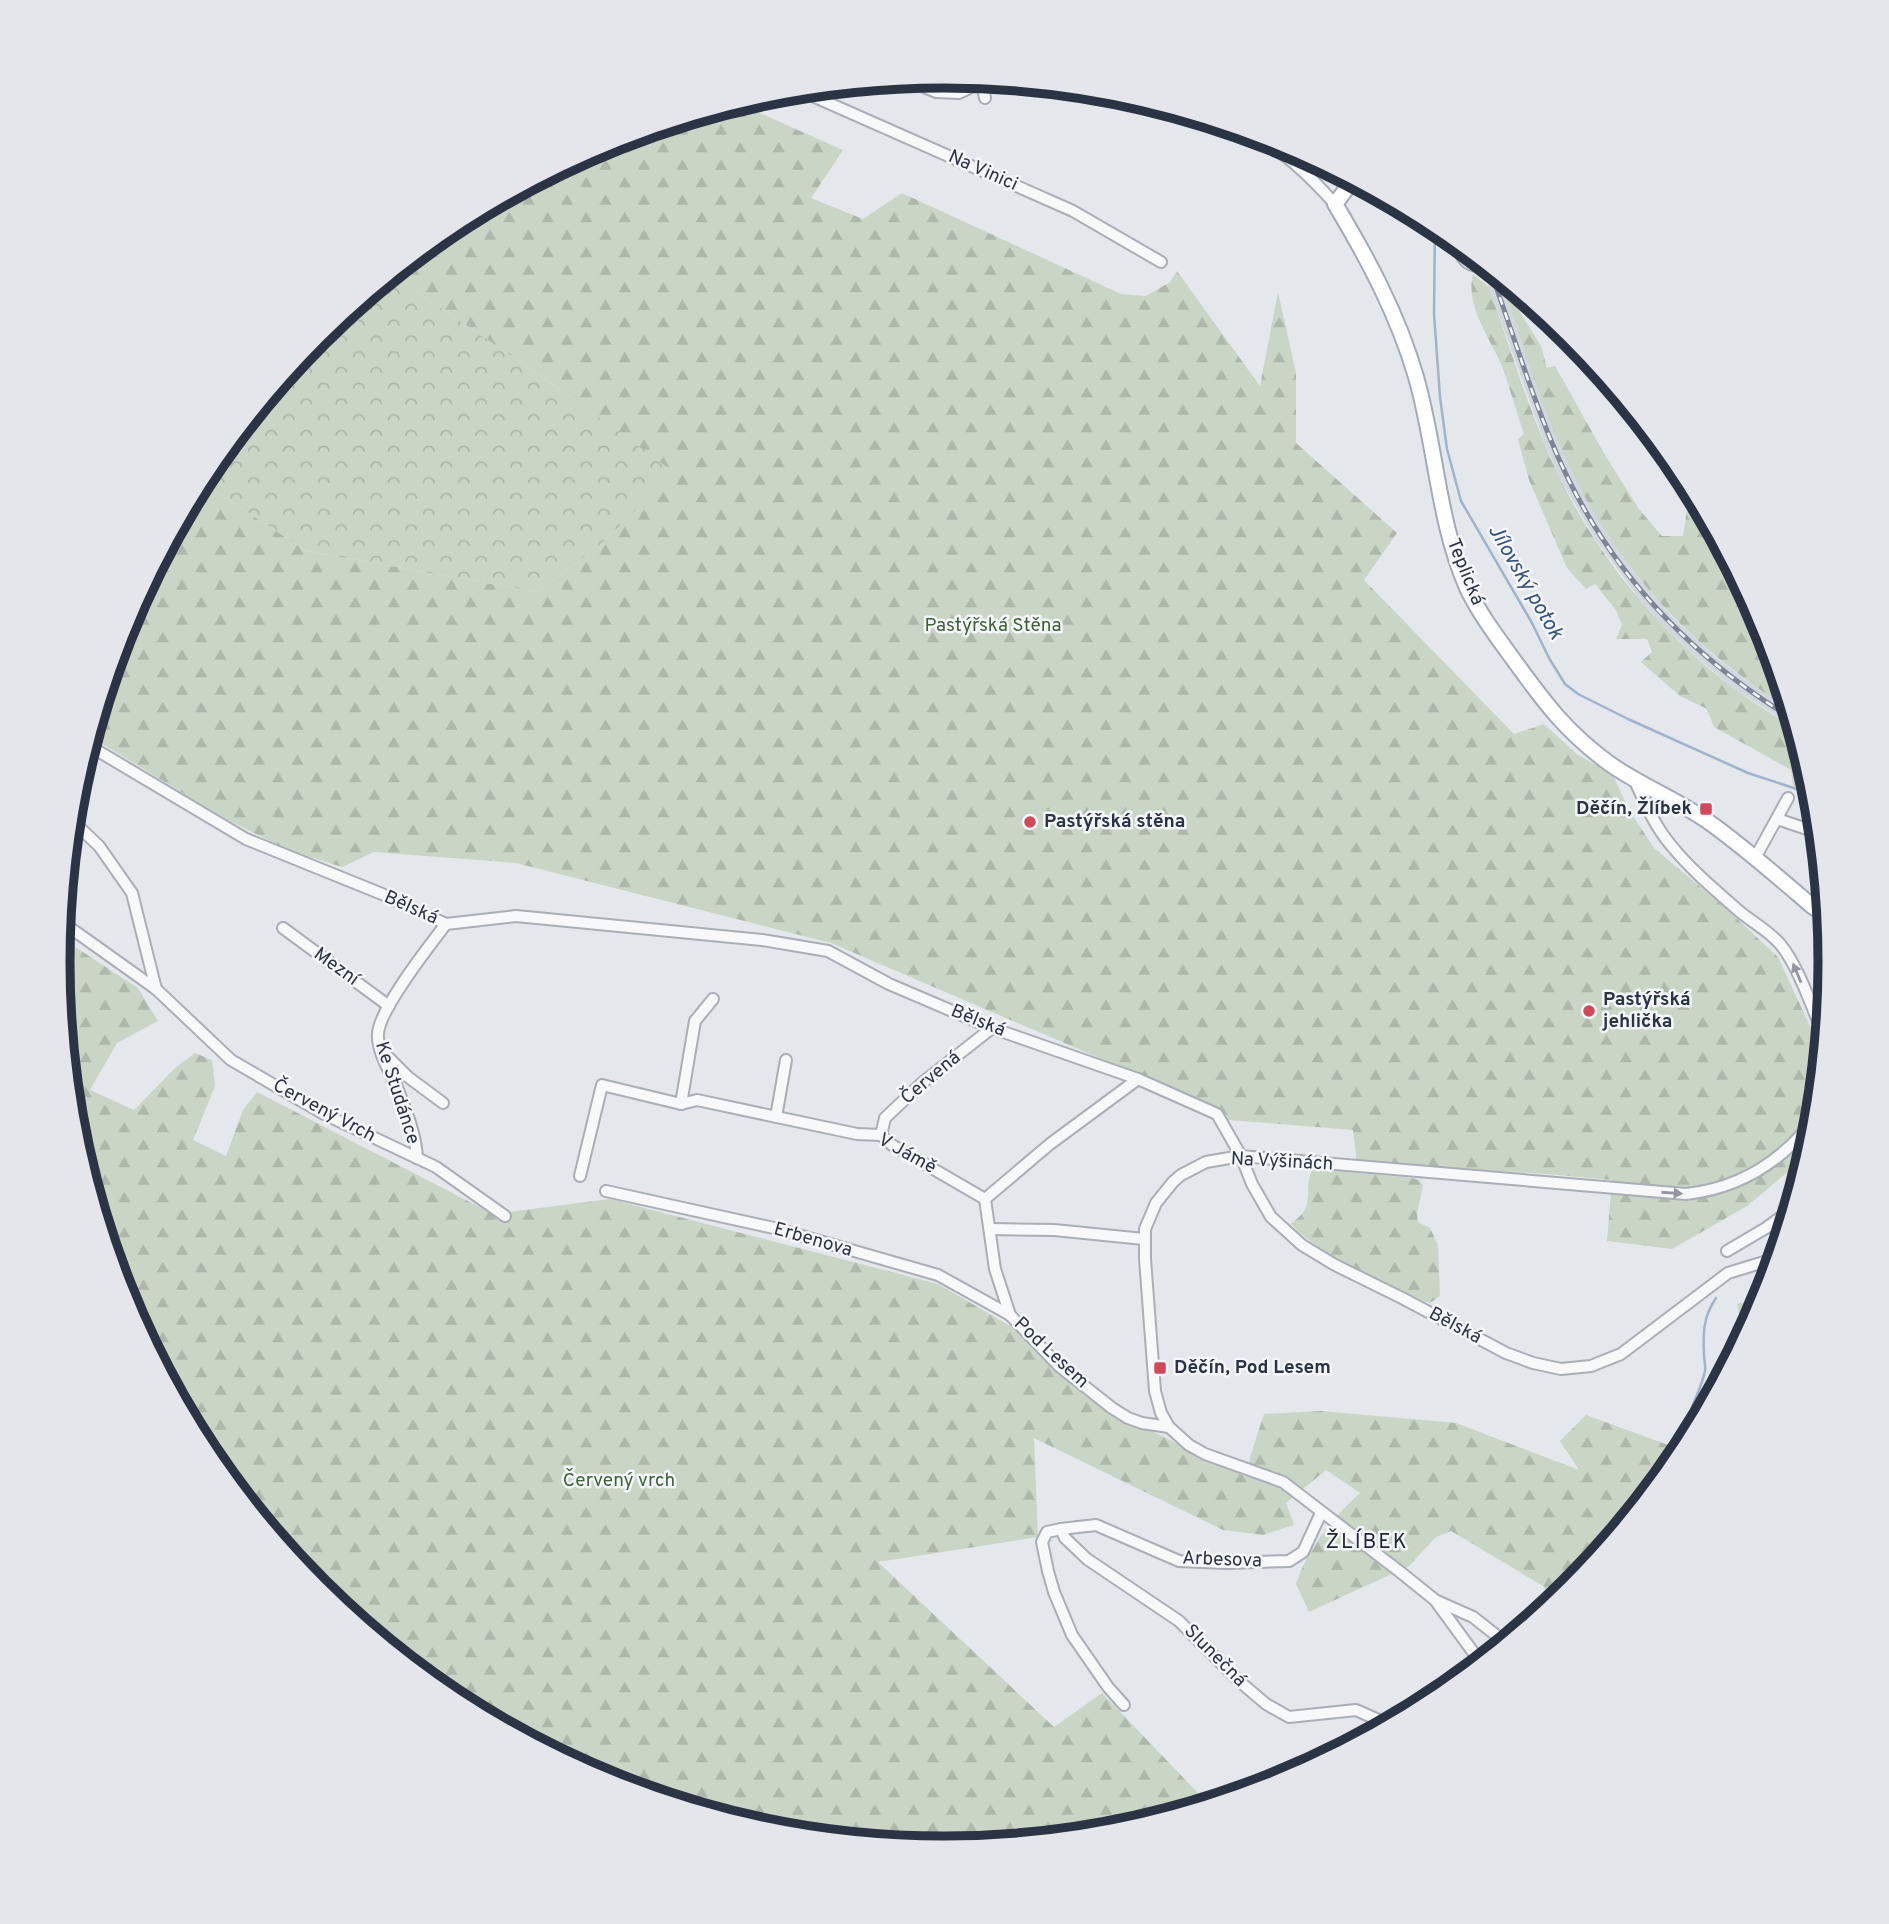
<svg xmlns="http://www.w3.org/2000/svg" width="1889" height="1924" font-family="Overpass,sans-serif">
  <style>
    .built { fill: #d2d6de }
    .green { fill: #c9d6c5 }
    .forest { fill: url(#forest-firs) }
    .park { fill: url(#park-crowns) }
    .lines { fill: none; stroke-linecap: round; stroke-linejoin: round }
    .stream { stroke: #9fb4cc; stroke-width: 2.5 }
    .minor-casing { stroke: #a9aeb7; stroke-width: 14 }
    .major-casing { stroke: #a3abb8; stroke-width: 18 }
    .minor { stroke: #f7f8fa; stroke-width: 10 }
    .major { stroke: #fff; stroke-width: 14 }
    .rail-casing { stroke: #7d8696; stroke-width: 5 }
    .rail { stroke: #f4f6f9; stroke-width: 2.5; stroke-dasharray: 8; stroke-linecap: butt }
    .oneway { fill: #9196a0 }
    .poi-dot { fill: #d1495b; stroke: #f4f6f9; stroke-width: 2.5 }
    .labels { text-anchor: middle; dominant-baseline: central; stroke-width: 5; stroke-linejoin: round; paint-order: stroke }
    .street-label { font-size: 19px; fill: #2b3445; stroke: #f4f6f9 }
    .park-label { font-size: 19px; fill: #3f6138; stroke: #f4f6f9 }
    .poi-label { font-size: 19px; font-weight: bold; fill: #2b3445; stroke: #f4f6f9; text-anchor: start }
    .water-label { font-size: 21px; font-style: italic; fill: #34527a; stroke: #f4f6f9 }
    .neighbourhood-label { font-size: 21px; letter-spacing: 2px; fill: #1d2536; stroke: #f4f6f9 }
    .rim { fill: none; stroke: #2b3445; stroke-width: 9 }
  </style>
  <defs>
    <pattern id="forest-firs" width="22" height="20" patternUnits="userSpaceOnUse" patternTransform="scale(1.75)"><rect width="22" height="20" fill="#c9d6c5"/><path d="M5 1l3.5 6h-7zM16 11l3.5 6h-7z" fill="#adb8ab"/></pattern>
    <pattern id="park-crowns" width="20" height="18" patternUnits="userSpaceOnUse" patternTransform="scale(1.75)"><rect width="20" height="18" fill="#c9d6c5"/><path d="M2 6a3 3 0 1 1 6 0M12 15a3 3 0 1 1 6 0" fill="none" stroke="#adb8ab"/></pattern>
  </defs>
  <rect width="100%" height="100%" fill="#e4e7ec"/>
  <polygon class="built" points="1479,259 1499,275 1556,436 1571,470 1606,533 1635,574 1673,618 1720,661 1744,679 1790,709 1796,728 1736,690 1689,651 1664,627 1643,604 1596,540 1559,476 1544,441"/>
  <polygon class="green" points="1765,1296 1747,1332 1745,1333 1737,1304"/>
  <g class="forest">
    <polygon points="737,103 843,150 811,198 863,219 902,193 1121,294 1146,296 1170,282 1177,271 1260,386 1278,292 1296,373 1296,443 1397,533 1364,580 1514,734 1544,724 1578,755 1612,773 1629,810 1654,848 1730,912 1778,957 1822,1052 1814,1135 1808,1155 1747,1206 1672,1249 1607,1241 1612,1180 1546,1174 1357,1162 1353,1130 1229,1120 1223,1111 831,943 516,863 374,852 342,867 288,850 224,818 91,737 125,622 201,482 307,551 537,592 601,544 673,472 558,388 391,274 452,224 606,143 671,123 686,128 690,117"/>
    <path d="M1473 274 1489 287C1511 350 1530 416 1559 476 1610 581 1693 672 1796 728L1814 791 1793 786 1791 770 1714 727 1707 709 1680 696 1641 662 1652 652 1647 639H1616L1622 625 1616 610 1595 584 1586 589 1567 568 1529 480 1518 439 1524 434C1516 411 1510 388 1502 366 1490 338 1465 306 1473 274Z"/>
    <path d="M1502 283 1541 346 1547 368 1555 366 1605 455 1639 509 1662 536H1683L1689 497 1695 494 1764 623 1790 709C1695 651 1618 570 1570 468 1542 409 1523 345 1502 283Z"/>
    <path d="M60 937 138 988 158 1021 117 1043 90 1090 134 1110 175 1068 195 1053 212 1060 215 1086 193 1140 226 1156 243 1110 257 1092 493 1214 610 1199 938 1284 1012 1327 1087 1393 1127 1419 1246 1477 1251 1454 1264 1414 1321 1411 1456 1423 1579 1470 1560 1441 1586 1415 1682 1450V1454L1571 1589 1556 1602 1543 1586 1451 1531 1436 1537 1409 1566 1309 1612 1296 1584C1309 1546 1332 1519 1360 1493L1326 1470 1286 1503 1294 1525 1263 1535 1223 1530 1034 1438 1038 1537 878 1562 1054 1727 1102 1693 1198 1793 1175 1814 1117 1832 944 1849 771 1832 605 1781 452 1699 317 1589 207 1454 125 1301 75 1135 58 962Z"/>
    <path d="M1313 1169 1412 1178 1419 1180 1423 1185 1417 1214 1418 1222 1430 1228 1438 1245 1440 1296 1430 1303 1421 1300C1382 1280 1320 1256 1291 1224 1295 1220 1302 1215 1304 1211 1312 1198 1304 1182 1313 1169Z"/>
  </g>
  <polygon class="park" points="391,274 558,388 674,472 601,544 537,592 307,551 201,482 207,469 318,335"/>
  <g class="lines">
    <g class="stream">
      <polyline points="1435,223 1434,314 1440,397 1447,449 1461,501 1532,623 1549,658 1565,684 1578,694 1628,719 1748,773 1815,795"/>
      <path d="M1687 1444C1681 1418 1700 1396 1705 1371 1706 1366 1704 1360 1704 1355 1703 1333 1703 1317 1716 1298"/>
    </g>
    <defs>
      <g id="minor">
        <polyline points="905,79 936,92 959,93 982,82"/>
        <polyline points="984,79 982,82 985,98"/>
        <polyline points="799,90 1073,211 1161,262"/>
        <path d="M1246 131C1282 149 1309 175 1335 204"/>
        <path d="M1455 239C1459 255 1466 270 1486 265"/>
        <polyline points="88,745 246,839 382,894 446,924 516,916 762,940 828,951 889,984 992,1028 1138,1079 1217,1114 1241,1156 1252,1184 1271,1217 1302,1245 1335,1265 1402,1298 1506,1353 1533,1363 1561,1369 1591,1366 1621,1354 1728,1273 1777,1258"/>
        <path d="M1634 779C1644 801 1654 825 1670 844 1690 869 1715 890 1739 911 1752 922 1769 931 1780 944 1798 965 1813 1010 1824 1036"/>
        <polyline points="1777,819 1819,833"/>
        <polyline points="72,822 81,829 99,846 132,893 156,989 231,1060 324,1114 436,1167 505,1216"/>
        <polyline points="1755,858 1788,798"/>
        <polyline points="62,922 156,989"/>
        <polyline points="283,928 389,1006"/>
        <polyline points="386,1055 408,1077 443,1103"/>
        <polyline points="681,1104 695,1021 713,999"/>
        <polyline points="776,1117 786,1060"/>
        <polyline points="881,1135 885,1118 922,1083 992,1028"/>
        <path d="M417 1158C416 1134 405 1108 396 1085 389 1070 377 1051 378 1034 379 1009 430 945 446 924"/>
        <polyline points="580,1176 602,1085 681,1104 697,1100 857,1134 881,1135 892,1145 985,1199 995,1269 1010,1315 1059,1366 1112,1408 1128,1418 1142,1423 1169,1427"/>
        <polyline points="606,1191 774,1228 938,1275 1010,1315"/>
        <polyline points="985,1199 1050,1144 1138,1079"/>
        <polyline points="990,1229 1054,1230 1144,1239"/>
        <polyline points="1727,1251 1766,1228 1792,1209"/>
        <polyline points="1061,1529 1065,1538 1087,1559 1179,1621 1239,1681 1266,1704 1289,1717 1356,1710 1390,1725"/>
        <polyline points="1437,1601 1473,1617 1506,1643"/>
        <path d="M1481 1663 1435 1600 1399 1571 1283 1482 1205 1454 1189 1445 1169 1427 1161 1413 1155 1391 1145 1259V1229L1156 1203 1173 1182 1181 1175 1206 1162 1241 1156 1686 1194C1741 1188 1783 1161 1816 1117"/>
        <polyline points="1124,1705 1108,1687 1072,1635 1054,1592 1048,1571 1042,1542 1047,1532 1061,1529 1096,1525 1179,1561 1227,1563 1289,1561 1303,1552 1321,1513"/>
      </g>
      <path id="major" d="M1353 180 1335 204C1368 259 1398 315 1416 377 1436 446 1438 522 1467 588 1479 613 1497 637 1513 659 1544 702 1566 732 1610 764 1640 785 1675 799 1706 820 1743 846 1778 877 1813 907L1827 915"/>
    </defs>
    <use href="#minor" class="minor-casing"/>
    <use href="#major" class="major-casing"/>
    <use href="#minor" class="minor"/>
    <use href="#major" class="major"/>
    <defs>
      <path id="rail" d="M1489 267C1510 324 1527 382 1550 438 1599 560 1681 651 1793 719"/>
    </defs>
    <use href="#rail" class="rail-casing"/>
    <use href="#rail" class="rail"/>
  </g>
  <defs><path id="oneway-solid" d="M-6-.8H1V-3.2L6.5 0L1 3.2V.8H-6Z" transform="scale(1.75)"/></defs>
  <g class="oneway">
    <use href="#oneway-solid" transform="translate(1797 973) rotate(-113)"/>
    <use href="#oneway-solid" transform="translate(1672 1193) rotate(4)"/>
  </g>
  <g class="poi-dot">
    <rect x="1699" y="802" width="14" height="14" rx="3.5"/>
    <circle cx="1030" cy="822" r="7"/>
    <circle cx="1589" cy="1011" r="7"/>
    <rect x="1153" y="1361" width="14" height="14" rx="3.5"/>
  </g>
  <g class="labels">
    <g class="street-label">
      <text transform="translate(983 171) rotate(24)">Na Vinici</text>
      <text transform="translate(1465 572) rotate(68)">Teplická</text>
      <text transform="translate(411 908) rotate(24)">Bělská</text>
      <text transform="translate(336 967) rotate(36)">Mezní</text>
      <text transform="translate(978 1021) rotate(22)">Bělská</text>
      <text transform="translate(931 1078) rotate(-40)">Červená</text>
      <text transform="translate(397 1093) rotate(72)">Ke Studánce</text>
      <text transform="translate(324 1111) rotate(28)">Červený Vrch</text>
      <text transform="translate(907 1154) rotate(29)">V Jámě</text>
      <text transform="translate(1282 1162) rotate(3)">Na Výšinách</text>
      <text transform="translate(813 1240) rotate(16)">Erbenova</text>
      <text transform="translate(1455 1326) rotate(28)">Bělská</text>
      <text transform="translate(1051 1353) rotate(43)">Pod Lesem</text>
      <text transform="translate(1222 1560) rotate(2)">Arbesova</text>
      <text transform="translate(1215 1656) rotate(45)">Slunečná</text>
    </g>
    <g class="park-label">
      <text x="993" y="626">Pastýřská Stěna</text>
      <text x="619" y="1481">Červený vrch</text>
    </g>
    <g class="poi-label">
      <text x="1692" y="809" text-anchor="end">Děčín, Žlíbek</text>
      <text x="1044" y="822">Pastýřská stěna</text>
      <text x="1603" y="1000">Pastýřská<tspan x="1603" dy="22">jehlička</tspan></text>
      <text x="1174" y="1368">Děčín, Pod Lesem</text>
    </g>
    <g class="water-label">
      <text transform="translate(1525 582) rotate(60)">Jílovský potok</text>
    </g>
    <g class="neighbourhood-label">
      <text x="1367" y="1542">ŽLÍBEK</text>
    </g>
  </g>
  <path d="M0 0H1889V1924H0ZM70 962a874 874 0 1 1 1748 0a874 874 0 1 1-1748 0Z" fill="#e4e6eb" fill-rule="evenodd"/>
  <path class="rim" d="M70 962a874 874 0 1 1 1748 0a874 874 0 1 1-1748 0Z"/>
</svg>
